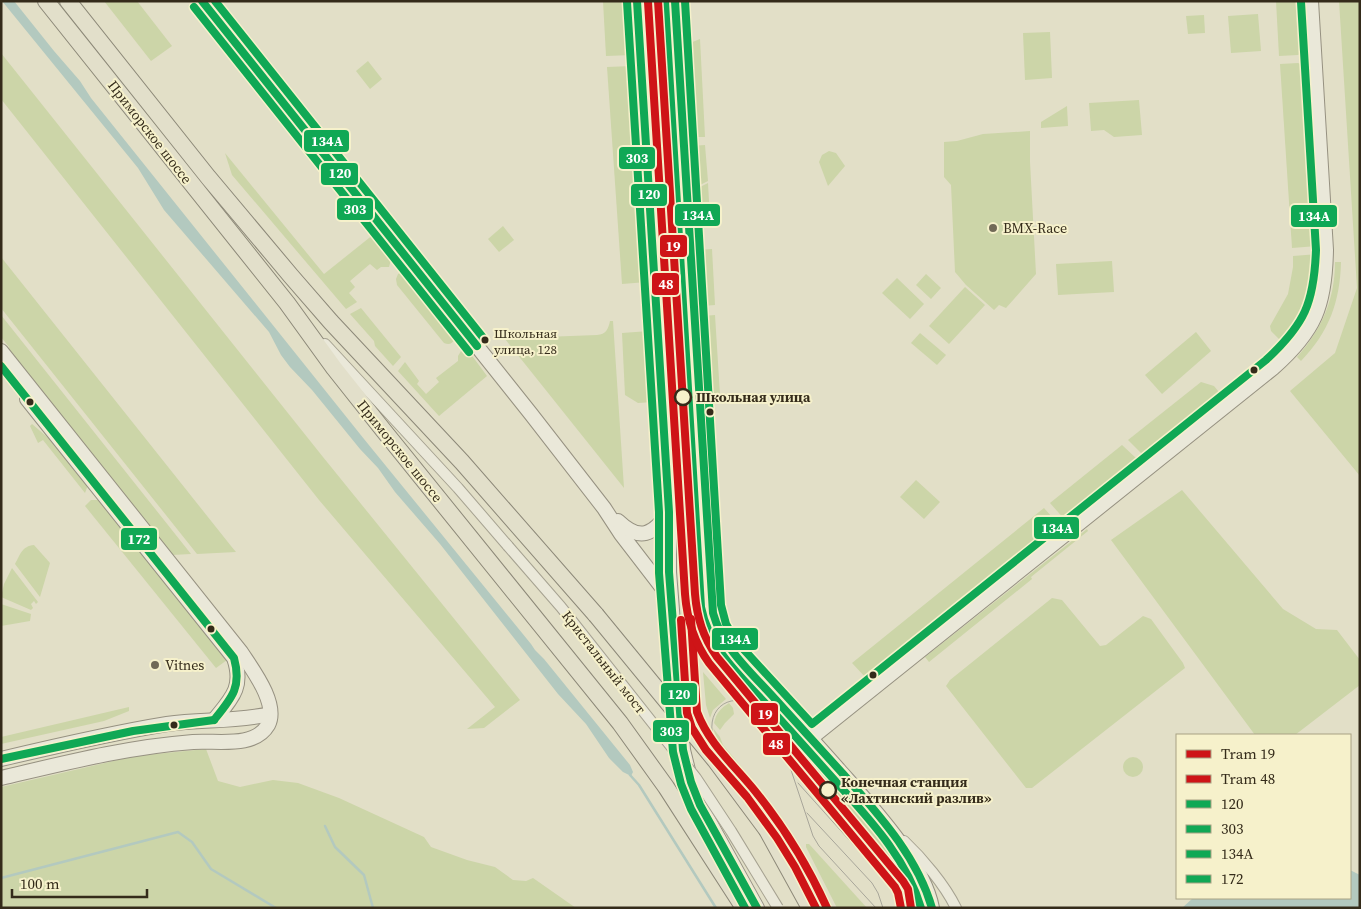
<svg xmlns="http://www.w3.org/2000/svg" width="1361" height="909" font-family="'Source Serif 4',serif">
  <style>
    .green { fill: #ccd5a8 }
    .water { fill: #b3c9bf }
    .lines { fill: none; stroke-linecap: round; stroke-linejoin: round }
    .stream { stroke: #b3c9bf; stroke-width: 2.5 }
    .street-casing { stroke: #a6a291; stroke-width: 12 }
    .secondary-casing { stroke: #969181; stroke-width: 16 }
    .primary-casing { stroke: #8c8878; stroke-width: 18 }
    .street { stroke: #eae8d9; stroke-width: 10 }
    .secondary { stroke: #eae8d9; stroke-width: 14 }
    .primary { stroke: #e2dfca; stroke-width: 16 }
    .tram { stroke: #a8a69a; stroke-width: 1 }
    .street-bridge-casing { stroke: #a6a291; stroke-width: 12; stroke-linecap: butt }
    .primary-bridge-casing { stroke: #8c8878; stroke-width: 18; stroke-linecap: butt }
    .street-bridge { stroke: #eae8d9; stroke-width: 10 }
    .primary-bridge { stroke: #e2dfca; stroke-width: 16 }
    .bus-1-casing { stroke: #f6f1cb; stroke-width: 11 }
    .bus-2-casing { stroke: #f6f1cb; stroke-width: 11 }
    .bus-3-casing { stroke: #f6f1cb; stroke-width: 11 }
    .bus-4-casing { stroke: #f6f1cb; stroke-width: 11 }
    .bus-1 { stroke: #10a855; stroke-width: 8 }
    .bus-2 { stroke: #10a855; stroke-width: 8 }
    .bus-3 { stroke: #10a855; stroke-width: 8 }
    .bus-4 { stroke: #10a855; stroke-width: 8 }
    .tram-1-casing { stroke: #f6f1cb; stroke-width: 11 }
    .tram-2-casing { stroke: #f6f1cb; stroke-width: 11 }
    .tram-1 { stroke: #ce1417; stroke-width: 8 }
    .tram-2 { stroke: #ce1417; stroke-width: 8 }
    .poi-dot { fill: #716a57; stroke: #f6f1cb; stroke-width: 2 }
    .bus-dot { fill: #342b1a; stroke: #f6f1cb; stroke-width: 2 }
    .stop-dot { fill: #f6f1cb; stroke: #342b1a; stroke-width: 2.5 }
    .labels { text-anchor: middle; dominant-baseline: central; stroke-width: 4; stroke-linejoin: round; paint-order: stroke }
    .bus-label { font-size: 13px; fill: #342b1a; stroke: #f6f1cb; text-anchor: start }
    .street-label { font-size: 14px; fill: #342b1a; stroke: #f6f1cb }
    .poi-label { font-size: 14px; fill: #342b1a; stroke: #f6f1cb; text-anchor: start }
    .stop-label { font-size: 14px; font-weight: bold; fill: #342b1a; stroke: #f6f1cb; text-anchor: start }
    .line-badge { stroke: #f6f1cb; stroke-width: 2 }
    .badge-label { font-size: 14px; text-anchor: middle; font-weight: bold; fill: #fff }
  </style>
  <rect width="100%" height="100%" fill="#e2dfc7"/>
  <g class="green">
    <polygon points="104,1 137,1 172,46 151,61"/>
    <polygon points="603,1 629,1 632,55 606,56"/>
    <polygon points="1276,1 1302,1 1305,50 1298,55 1279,56"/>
    <polygon points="1339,1 1360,1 1360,476 1290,391 1335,353 1357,288"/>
    <polygon points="1258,14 1261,51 1231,53 1228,16"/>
    <polygon points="1204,15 1205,33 1188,34 1186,16"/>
    <polygon points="1050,32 1052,78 1025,80 1023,33"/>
    <polygon points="700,39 705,137 691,137 685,45"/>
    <polygon points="1,53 323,457 520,700 484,728 467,729 495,707 319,500 1,99"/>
    <polygon points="368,61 382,79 370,89 356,71"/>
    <polygon points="1298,63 1306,66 1317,246 1292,248 1280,64"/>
    <polygon points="632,66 647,282 622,284 607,67"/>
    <polygon points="1139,100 1142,135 1114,137 1104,130 1091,131 1089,103"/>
    <polygon points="1067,106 1068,126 1041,128 1041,122"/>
    <polygon points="1030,131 1030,162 1036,274 1006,308 999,305 994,310 966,285 955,272 951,185 944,177 944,142 957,141 983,134"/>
    <polygon points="705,145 708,181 696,187 696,180 693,180 691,146"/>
    <polygon points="829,151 836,153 845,166 828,186 819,162 822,155"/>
    <polygon points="225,153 324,274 374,234 392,256 389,267 381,267 377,270 370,264 350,281 355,287 349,293 357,302 346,309 232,175"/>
    <polygon points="708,183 710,220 699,221 696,189"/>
    <polygon points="503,226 514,240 499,252 488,239"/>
    <polygon points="712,249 715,305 702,306 698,250"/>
    <path d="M1318 254C1319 292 1310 317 1285 345L1271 331 1270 326 1288 294 1293 267V256Z"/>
    <polygon points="1,257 231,546 236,552 197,554 1,308"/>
    <polygon points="1112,261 1114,292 1058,295 1056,264"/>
    <path d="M1335 262H1341C1340 302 1329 332 1301 361L1297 357C1322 329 1335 299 1335 262Z"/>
    <path d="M402 272 406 274 453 334 455 339C452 344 449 345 444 343L397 285 396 279 398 274Z"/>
    <polygon points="926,274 941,288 931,299 916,285"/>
    <polygon points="897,278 924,304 910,319 882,293"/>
    <polygon points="965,287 985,305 949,344 929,326"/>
    <polygon points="361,308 401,357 393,366 375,346 374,341 350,314"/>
    <polygon points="1,315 191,554 172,555 7,350 9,347 1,337"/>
    <polygon points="715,315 720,395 707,396 703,316"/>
    <path d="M610 321H613L624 488 501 334 544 332V337L597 335C606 334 608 330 610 321Z"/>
    <polygon points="649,331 653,402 638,403 625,395 622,333"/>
    <polygon points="1196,332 1211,351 1162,394 1145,375"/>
    <polygon points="920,333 946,355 937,365 911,343"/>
    <polygon points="461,351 470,353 487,376 439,416 398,371 405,362 419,381 417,384 426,394 439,382 436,378 458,361 458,356"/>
    <polygon points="1201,382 1214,386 1223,397 1150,455 1142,454 1128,440"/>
    <polygon points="32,424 53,442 88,485 85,493 43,440 38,443 30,426"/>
    <polygon points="1122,445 1137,459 1138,463 1135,467 1066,521 1050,503"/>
    <polygon points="916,480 940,502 924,519 900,497"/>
    <polygon points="1182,490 1283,609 1316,629 1337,630 1360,660 1360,685 1295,735 1255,735 1111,540"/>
    <polygon points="91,500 99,500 227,660 216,668 85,506"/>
    <polygon points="1044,508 1060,526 887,665 884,663 866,678 852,663"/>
    <polygon points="1087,529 1088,531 1031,577 1032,579 929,662 925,657"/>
    <path d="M34 545 50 563 40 597 15 564C20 555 22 546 34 545Z"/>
    <polygon points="12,568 38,602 36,604 34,601 31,604 33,608 31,610 1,597 4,584"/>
    <polygon points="1052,598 1062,600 1100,646 1106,645 1143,616 1151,619 1183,663 1185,668 1032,788 1026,788 946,686 950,680"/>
    <polygon points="1,604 31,614 30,621 1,626"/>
    <polygon points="709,651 749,699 734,697 698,654"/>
    <polygon points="715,651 726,658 771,710 768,715"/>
    <polygon points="703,672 726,699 713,710 710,718 706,705"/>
    <path d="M729 703 733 708 734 714 725 723 720 730 714 723C716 713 721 708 729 703Z"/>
    <polygon points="129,707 129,711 104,721 1,744 1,737"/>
    <path d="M713 728 720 737 723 745C768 798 804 844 833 908H830C802 846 761 794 718 742Z"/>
    <path d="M787 729 898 861 915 886 923 908H916C915 895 912 887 905 876L785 731Z"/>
    <polygon points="206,749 218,781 240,787 273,780 298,783 339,798 424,837 431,847 467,860 495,867 513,880 526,881 533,878 576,908 1,908 1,787 135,756"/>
    <circle cx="1133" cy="767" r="10"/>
    <polygon points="806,844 809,844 867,908 837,908 806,847"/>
  </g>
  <g class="water">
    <polygon points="2,1 14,1 54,51 80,81 91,98 364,439 531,644 535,650 544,659 630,765 633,772 631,776 623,772 609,758 586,724 558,694 440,544 395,492 378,468 360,449 312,390 290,367 281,355 269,332 164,210 138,168"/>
    <polygon points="1350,870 1360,875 1360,908 1182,908 1193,898 1350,898"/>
  </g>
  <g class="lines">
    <g class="stream">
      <polyline points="630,775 639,785 716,908"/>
      <polyline points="325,826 335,847 364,875 373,908"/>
      <polyline points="1,878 178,832 192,842 211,869 276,908"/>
    </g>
    <defs>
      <g id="street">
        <polyline points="325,344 458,488 508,546"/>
        <path d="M904 841C922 858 945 885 956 908"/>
      </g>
      <g id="secondary">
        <polyline points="202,1 531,414 604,508 621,534 671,599"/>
        <polyline points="637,1 669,512 669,572 683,750 691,782 700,805 757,908"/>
        <path d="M675 1 711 606C715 626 723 641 736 657 771 694 805 732 839 770 870 805 923 861 932 908"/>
        <path d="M1 351 241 652C252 669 279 704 268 725 254 749 216 740 193 742 127 747 65 763 1 778"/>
        <path d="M27 399 234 658C244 687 232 698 214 720"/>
        <path d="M618 521C640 542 653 535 669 512"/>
        <path d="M683 684C684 675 684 664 689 656 699 639 720 649 733 655"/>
        <path d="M811 738 1273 368C1315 331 1325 306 1326 250L1311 1"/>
        <path d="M1 759C56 746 111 733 167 724 201 719 236 722 270 714"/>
      </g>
      <g id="primary">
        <polyline points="46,1 287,303 334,368 384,431 620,723 666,787 744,908"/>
        <polyline points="68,1 208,177 291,276 331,322 462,462 596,615"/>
        <polyline points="767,830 810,908"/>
      </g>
    </defs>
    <use href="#street" class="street-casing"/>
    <use href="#secondary" class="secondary-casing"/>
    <use href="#primary" class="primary-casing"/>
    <use href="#street" class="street"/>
    <use href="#secondary" class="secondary"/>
    <use href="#primary" class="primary"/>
    <g class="tram">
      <polyline points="778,731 813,836 819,846 876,908"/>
      <path d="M715 743C703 712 726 690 757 705"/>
      <polyline points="792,765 864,846 871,855 878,872 908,908"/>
      <polyline points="798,783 868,861"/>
      <polyline points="807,813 872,883 878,893 883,908"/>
    </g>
    <defs>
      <polyline id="street-bridge" points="508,546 561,607 696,778 731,831 778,908"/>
      <polyline id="primary-bridge" points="596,615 715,760 767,830"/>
    </defs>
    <use href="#street-bridge" class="street-bridge-casing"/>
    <use href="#primary-bridge" class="primary-bridge-casing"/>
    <use href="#street-bridge" class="street-bridge"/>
    <use href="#primary-bridge" class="primary-bridge"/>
    <defs>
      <g id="bus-1">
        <polyline points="202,1 477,346"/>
        <polyline points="637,1 669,512 669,572 683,750 691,782 700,805 757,908"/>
        <path d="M675 1 713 613C723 649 751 672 775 699 798 724 821 750 844 775 879 815 917 856 932 908"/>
      </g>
      <g id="bus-2">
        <polyline points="627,2 659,512 659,573 673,752 681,784 691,809 745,908"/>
        <path d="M665 2 701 607C709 648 738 674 765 703 789 729 813 756 837 783 870 820 907 859 921 908"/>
        <polyline points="194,7 469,352"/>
      </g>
      <g id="bus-3">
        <polyline points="215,1 485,340"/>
        <path d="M685 1 721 605 726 624 736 641 812 724 1266 360C1305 324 1314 303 1316 250L1301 2"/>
      </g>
      <g id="bus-4">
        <path d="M1 366 234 658C242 687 232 698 214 720"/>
        <polyline points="1,759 133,731 214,720"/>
      </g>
    </defs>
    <use href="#bus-1" class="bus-1-casing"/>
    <use href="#bus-2" class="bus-2-casing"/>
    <use href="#bus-3" class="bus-3-casing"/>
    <use href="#bus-4" class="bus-4-casing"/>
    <use href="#bus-1" class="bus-1"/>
    <use href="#bus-2" class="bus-2"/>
    <use href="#bus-3" class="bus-3"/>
    <use href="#bus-4" class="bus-4"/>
    <defs>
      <g id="tram-1">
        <path d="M658 1 695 594C697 618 703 637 717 657L903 881 908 889 911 908"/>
        <path d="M691 619 697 712C709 744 734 765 755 791 784 827 808 866 827 908"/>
      </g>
      <g id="tram-2">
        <path d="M648 2 685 594C687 621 694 642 709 663L895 887 898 893 901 908"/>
        <polyline points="681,620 687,713 692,728 706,750 747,797 777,838 795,867 816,908"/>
      </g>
    </defs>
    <use href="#tram-1" class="tram-1-casing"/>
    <use href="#tram-2" class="tram-2-casing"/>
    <use href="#tram-1" class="tram-1"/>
    <use href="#tram-2" class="tram-2"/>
  </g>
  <g class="poi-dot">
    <circle cx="993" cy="228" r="5"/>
    <circle cx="155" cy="665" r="5"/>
  </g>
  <g class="bus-dot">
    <circle cx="485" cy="340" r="4.5"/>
    <circle cx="1254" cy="370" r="4.5"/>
    <circle cx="30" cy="402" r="4.5"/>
    <circle cx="710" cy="412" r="4.5"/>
    <circle cx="211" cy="629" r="4.5"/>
    <circle cx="873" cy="675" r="4.5"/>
    <circle cx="174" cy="725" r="4.5"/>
  </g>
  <g class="stop-dot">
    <circle cx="683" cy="397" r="8"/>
    <circle cx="828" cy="790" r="8"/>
  </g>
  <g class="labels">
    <g class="bus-label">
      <text x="494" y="333">Школьная<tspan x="494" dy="16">улица, 128</tspan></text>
    </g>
    <g class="street-label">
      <text transform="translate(150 132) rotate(52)">Приморское шоссе</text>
      <text transform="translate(400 451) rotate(51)">Приморское шоссе</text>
      <text transform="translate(604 662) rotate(52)">Кристальный мост</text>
    </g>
    <g class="poi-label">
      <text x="1003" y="228">BMX-Race</text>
      <text x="165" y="665">Vitnes</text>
    </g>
    <g class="stop-label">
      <text x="696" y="397">Школьная улица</text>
      <text x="841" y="782">Конечная станция<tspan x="841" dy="16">«Лахтинский разлив»</tspan></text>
    </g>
  </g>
  <g class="line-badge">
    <rect x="303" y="129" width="47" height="24" rx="5" fill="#10a855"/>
    <rect x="618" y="146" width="38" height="24" rx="5" fill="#10a855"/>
    <rect x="320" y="162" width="39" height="24" rx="5" fill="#10a855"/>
    <rect x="630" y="183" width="38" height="24" rx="5" fill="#10a855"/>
    <rect x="336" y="197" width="38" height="24" rx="5" fill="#10a855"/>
    <rect x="674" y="203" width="47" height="24" rx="5" fill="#10a855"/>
    <rect x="1290" y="204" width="48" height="24" rx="5" fill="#10a855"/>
    <rect x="659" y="234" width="29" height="24" rx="5" fill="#ce1417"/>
    <rect x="651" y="272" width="29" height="24" rx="5" fill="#ce1417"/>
    <rect x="1033" y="516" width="47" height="24" rx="5" fill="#10a855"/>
    <rect x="120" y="527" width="38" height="24" rx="5" fill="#10a855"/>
    <rect x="711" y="627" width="48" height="24" rx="5" fill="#10a855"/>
    <rect x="660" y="682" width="38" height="24" rx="5" fill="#10a855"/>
    <rect x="750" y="702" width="29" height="24" rx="5" fill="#ce1417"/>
    <rect x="652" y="719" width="38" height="24" rx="5" fill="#10a855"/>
    <rect x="762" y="732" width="29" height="24" rx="5" fill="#ce1417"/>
  </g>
  <g class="badge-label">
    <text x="327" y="146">134А</text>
    <text x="637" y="163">303</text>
    <text x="340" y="178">120</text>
    <text x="649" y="199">120</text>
    <text x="355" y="214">303</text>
    <text x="698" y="220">134А</text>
    <text x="1314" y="221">134А</text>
    <text x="673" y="251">19</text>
    <text x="666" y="289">48</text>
    <text x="1057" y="533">134А</text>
    <text x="139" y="544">172</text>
    <text x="735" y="644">134А</text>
    <text x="679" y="699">120</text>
    <text x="765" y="719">19</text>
    <text x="671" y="736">303</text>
    <text x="776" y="749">48</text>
  </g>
  <rect width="1361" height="909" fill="none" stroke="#342b1a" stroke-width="5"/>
  <rect x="1176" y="734" width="175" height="165" fill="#f6f1cb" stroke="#a8a284"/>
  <rect x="1186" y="750" width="25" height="8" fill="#ce1417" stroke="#a8a284"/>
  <text x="1221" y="759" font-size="15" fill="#342b1a">Tram 19</text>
  <rect x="1186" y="775" width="25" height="8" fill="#ce1417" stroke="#a8a284"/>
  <text x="1221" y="784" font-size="15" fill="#342b1a">Tram 48</text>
  <rect x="1186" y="800" width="25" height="8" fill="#10a855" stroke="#a8a284"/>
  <text x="1221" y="809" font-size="15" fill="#342b1a">120</text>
  <rect x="1186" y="825" width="25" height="8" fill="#10a855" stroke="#a8a284"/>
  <text x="1221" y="834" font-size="15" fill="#342b1a">303</text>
  <rect x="1186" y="850" width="25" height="8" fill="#10a855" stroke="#a8a284"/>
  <text x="1221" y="859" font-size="15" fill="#342b1a">134А</text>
  <rect x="1186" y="875" width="25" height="8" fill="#10a855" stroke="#a8a284"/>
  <text x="1221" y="884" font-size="15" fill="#342b1a">172</text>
  <path d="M12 889v8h135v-8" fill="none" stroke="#342b1a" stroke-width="2.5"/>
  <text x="20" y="889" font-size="15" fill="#342b1a" stroke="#f6f1cb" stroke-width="4" paint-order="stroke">100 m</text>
</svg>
